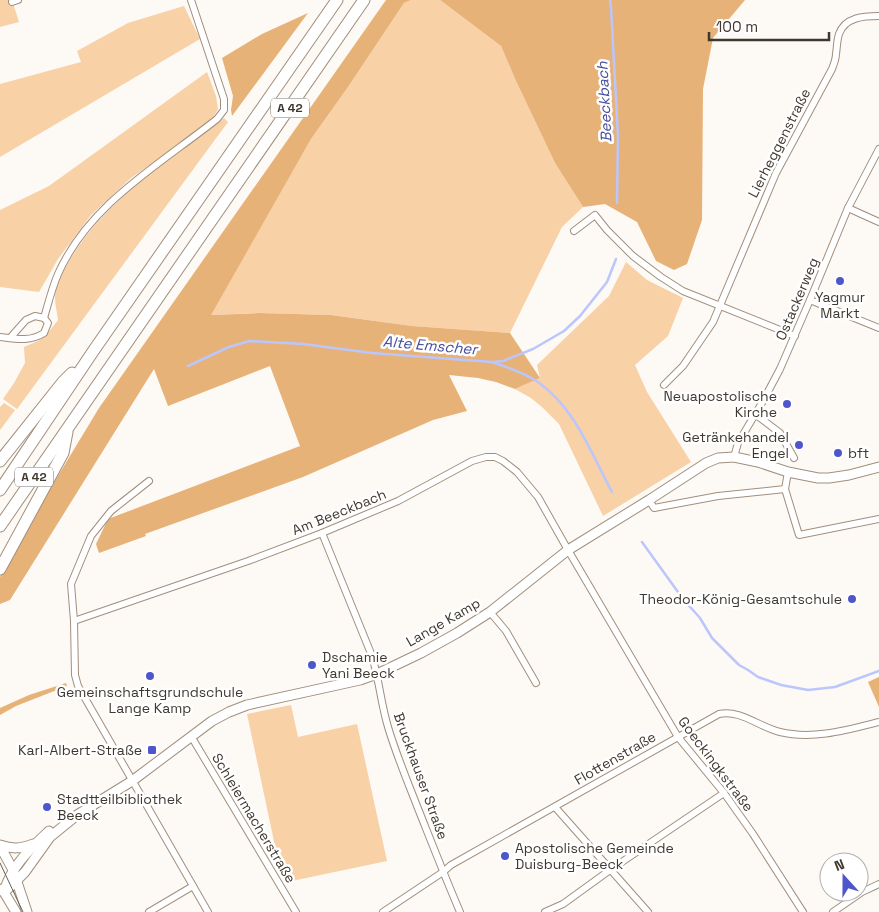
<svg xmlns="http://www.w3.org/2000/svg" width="879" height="912" font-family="'Space Grotesk',sans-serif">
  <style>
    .green { fill: #f8d1a7 }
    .forest { fill: #e7b277 }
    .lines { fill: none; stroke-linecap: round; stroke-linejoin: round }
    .stream { stroke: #bbc6fd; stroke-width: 2.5 }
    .street-casing { stroke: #a18f7d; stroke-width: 8 }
    .secondary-casing { stroke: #a18f7d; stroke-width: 11 }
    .highway-casing { stroke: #a18f7d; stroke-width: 13 }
    .street { stroke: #fff; stroke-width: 6 }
    .secondary { stroke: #fff; stroke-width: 9 }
    .highway { stroke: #fff; stroke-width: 11 }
    .tram { stroke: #665f58; stroke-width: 1 }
    .poi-dot { fill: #4f56cc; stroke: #fff; stroke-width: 2 }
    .labels { text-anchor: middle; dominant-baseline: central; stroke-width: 5; stroke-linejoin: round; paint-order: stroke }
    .shield { fill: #fff; stroke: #79746e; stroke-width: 1 }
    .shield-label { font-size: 12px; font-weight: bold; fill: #3f3830 }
    .street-label { font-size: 14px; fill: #3f3830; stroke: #fff }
    .poi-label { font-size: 14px; fill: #3f3830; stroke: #fff; text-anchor: end }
    .water-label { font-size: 15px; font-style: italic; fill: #464e9e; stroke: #fff }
  </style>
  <rect width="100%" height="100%" fill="#fdf9f5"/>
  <g class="green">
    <polygon points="0,0 12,0 19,22 0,27"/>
    <polygon points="411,0 440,0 501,46 516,81 555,163 583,207 562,227 510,333 412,326 331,315 259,313 210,315 311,139 348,87 404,3"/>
    <polygon points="184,6 200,39 0,157 0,84 81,62 77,51 128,23"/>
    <polygon points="207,72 216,96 218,109 214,116 194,134 131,178 91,215 58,259 39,292 0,287 0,210 49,186"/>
    <path d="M224 118 228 122 17 409 3 399 14 383 25 363 24 347 40 340 47 334 58 320C57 312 55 304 55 297 55 288 62 273 67 265 103 201 166 161 224 118Z"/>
    <polygon points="626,262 647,280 683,298 668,336 635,365 647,392 691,462 603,516 559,424 542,407 531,398 515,389 540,378 537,365 609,296"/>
    <polygon points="4,403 15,410 0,430 0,407"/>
    <polygon points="291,705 298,737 357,724 387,861 287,882 268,850 275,846 247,714"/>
  </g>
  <g class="forest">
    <polygon points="386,0 411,0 404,3 348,87 311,139 211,315 259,313 331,315 412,326 510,333 540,378 515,389 496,382 478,378 449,375 467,411 433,420 303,477 145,534 146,536 99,553 96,544 108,519 300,446 270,366 168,406 154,369 10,600 0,604 0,577 50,489 99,408"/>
    <polygon points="440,0 745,0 713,38 703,89 702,220 687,264 674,270 656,261 637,222 605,204 583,207 555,163 516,81 501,46"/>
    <polygon points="308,13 232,116 231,110 233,96 222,58 262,34"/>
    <polygon points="879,677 879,707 868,682"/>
    <polygon points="66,683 67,686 16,706 0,715 0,708 29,695"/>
  </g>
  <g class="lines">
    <g class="stream">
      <polyline points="610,0 611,7 618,137 617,203"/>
      <polyline points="493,362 503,361 533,349 564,331 580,316 607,282 616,259"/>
      <path d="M188 366 229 347 249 341 303 344 372 353 492 362C507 367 524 373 538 382 575 408 591 453 612 492"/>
      <polyline points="642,542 683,599 700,618 712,638 739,665 748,670 758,677 781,685 808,690 835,687 879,671"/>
    </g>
    <defs>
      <g id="street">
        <polyline points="12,2 18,0"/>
        <polyline points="848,208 879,222"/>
        <polyline points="574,231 595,215 607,230 633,256 661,277 683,291 795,336"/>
        <polyline points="810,300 879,328"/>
        <path d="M44 318C48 304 52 288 58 274 89 204 159 165 217 119L224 110V99L191 0"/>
        <path d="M0 337C16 339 30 342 44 333L48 323 44 318 35 316 26 320 10 338"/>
        <path d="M664 385 683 366 713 322 776 173 832 69C834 64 836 59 836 54 837 47 837 40 839 34 845 17 864 16 879 16"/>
        <polyline points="755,414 780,433 794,458"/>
        <polyline points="734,457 738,443 763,401 780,369 810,300 848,208 879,149"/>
        <polyline points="149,481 111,511 91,536 71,584 74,621 75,675 78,686 208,912"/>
        <polyline points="785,489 799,535 879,519"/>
        <polyline points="649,500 654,508 718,496 785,489 788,472"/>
        <path d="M322 533 372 656C379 679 381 704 388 727 396 754 407 780 417 806 431 841 445 877 460 912"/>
        <polyline points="490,612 506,631 536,683"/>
        <polyline points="74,621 248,561 322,533 398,501 472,461 486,457 495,457 503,461 517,472 538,497 568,550 678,737 724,793 753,834 803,912"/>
        <polyline points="191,736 296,912"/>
        <polyline points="555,807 648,912"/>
        <polyline points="149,912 193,886"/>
        <path d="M383 912 443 872 451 865 719 714C740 709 759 727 780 732 813 740 847 730 879 722"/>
        <polyline points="545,912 563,904 610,870 724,793"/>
        <polyline points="833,912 862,892 879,884"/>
      </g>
      <g id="secondary">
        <path d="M0 845C12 849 21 849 33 844"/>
        <polyline points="0,846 13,870 27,912"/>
        <polyline points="2,889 16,912"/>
        <polyline points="4,892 11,886 25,872 50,837 77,815 132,781 212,721 229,712 247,705 360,680 377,674 421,653 457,633 490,612 568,550 649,500 706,463 718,458 734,457 758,462 788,472 818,478 829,478 849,475 879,467"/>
        <path d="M4 892C11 866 31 848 49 831"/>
      </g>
      <g id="highway">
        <polyline points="0,461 63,382 72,373"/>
        <polyline points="0,490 94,350 337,0"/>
        <polyline points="0,526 364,0"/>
        <polyline points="0,569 63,453 67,432"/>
      </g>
    </defs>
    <use href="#street" class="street-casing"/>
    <use href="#secondary" class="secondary-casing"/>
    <use href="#highway" class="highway-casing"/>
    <use href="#street" class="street"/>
    <use href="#secondary" class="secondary"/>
    <use href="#highway" class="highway"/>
    <polyline class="tram" points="0,863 23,912"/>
  </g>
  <g class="poi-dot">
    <circle cx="840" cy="281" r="5"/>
    <circle cx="787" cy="404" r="5"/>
    <circle cx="799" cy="445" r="5"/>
    <circle cx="838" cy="453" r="5"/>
    <circle cx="852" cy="599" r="5"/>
    <circle cx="312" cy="665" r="5"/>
    <circle cx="150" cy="676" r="5"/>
    <rect x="147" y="745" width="10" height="10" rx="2.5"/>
    <circle cx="47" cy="807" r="5"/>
    <circle cx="505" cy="856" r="5"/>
  </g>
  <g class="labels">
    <g class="shield">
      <rect x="271" y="98.5" width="38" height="19" rx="4"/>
      <rect x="15" y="467.5" width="38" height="19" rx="4"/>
    </g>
    <g class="shield-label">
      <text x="290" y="108">A 42</text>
      <text x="34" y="477">A 42</text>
    </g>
    <g class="street-label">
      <text transform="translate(779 143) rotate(-63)">Lierheggenstraße</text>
      <text transform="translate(797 299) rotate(-67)">Ostackerweg</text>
      <text transform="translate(339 512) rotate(-22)">Am Beeckbach</text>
      <text transform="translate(443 622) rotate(-30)">Lange Kamp</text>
      <text transform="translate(615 758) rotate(-30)">Flottenstraße</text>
      <text transform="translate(716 764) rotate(53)">Goeckingkstraße</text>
      <text transform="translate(421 776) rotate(70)">Bruckhauser Straße</text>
      <text transform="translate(254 818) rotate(59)">Schleiermacherstraße</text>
    </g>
    <g class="poi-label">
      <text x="840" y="297" text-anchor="middle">Yagmur<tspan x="840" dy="16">Markt</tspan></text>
      <text x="777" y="396">Neuapostolische<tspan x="777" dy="16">Kirche</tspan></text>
      <text x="789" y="437">Getränkehandel<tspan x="789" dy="16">Engel</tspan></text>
      <text x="848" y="453" text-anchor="start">bft</text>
      <text x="842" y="599">Theodor-König-Gesamtschule</text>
      <text x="322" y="657" text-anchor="start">Dschamie<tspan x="322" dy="16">Yani Beeck</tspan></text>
      <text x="150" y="692" text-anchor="middle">Gemeinschaftsgrundschule<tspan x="150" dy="16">Lange Kamp</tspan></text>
      <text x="142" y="750">Karl-Albert-Straße</text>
      <text x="57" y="799" text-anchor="start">Stadtteilbibliothek<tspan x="57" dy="16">Beeck</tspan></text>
      <text x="515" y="848" text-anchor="start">Apostolische Gemeinde<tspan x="515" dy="16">Duisburg-Beeck</tspan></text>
    </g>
    <g class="water-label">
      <text transform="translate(604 102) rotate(-93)">Beeckbach</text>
      <text transform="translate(430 345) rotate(5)">Alte Emscher</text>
    </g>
  </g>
  <g transform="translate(844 877) rotate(339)"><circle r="24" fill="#ffffff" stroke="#b2afac"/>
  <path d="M0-4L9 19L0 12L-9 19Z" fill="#4f56cc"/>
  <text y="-8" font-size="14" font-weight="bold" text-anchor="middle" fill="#3f3830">N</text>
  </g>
  <path d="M709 32v8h120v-8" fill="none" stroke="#3f3830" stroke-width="2.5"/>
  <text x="716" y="32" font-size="15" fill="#3f3830" stroke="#ffffff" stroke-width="4" paint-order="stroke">100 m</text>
</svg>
